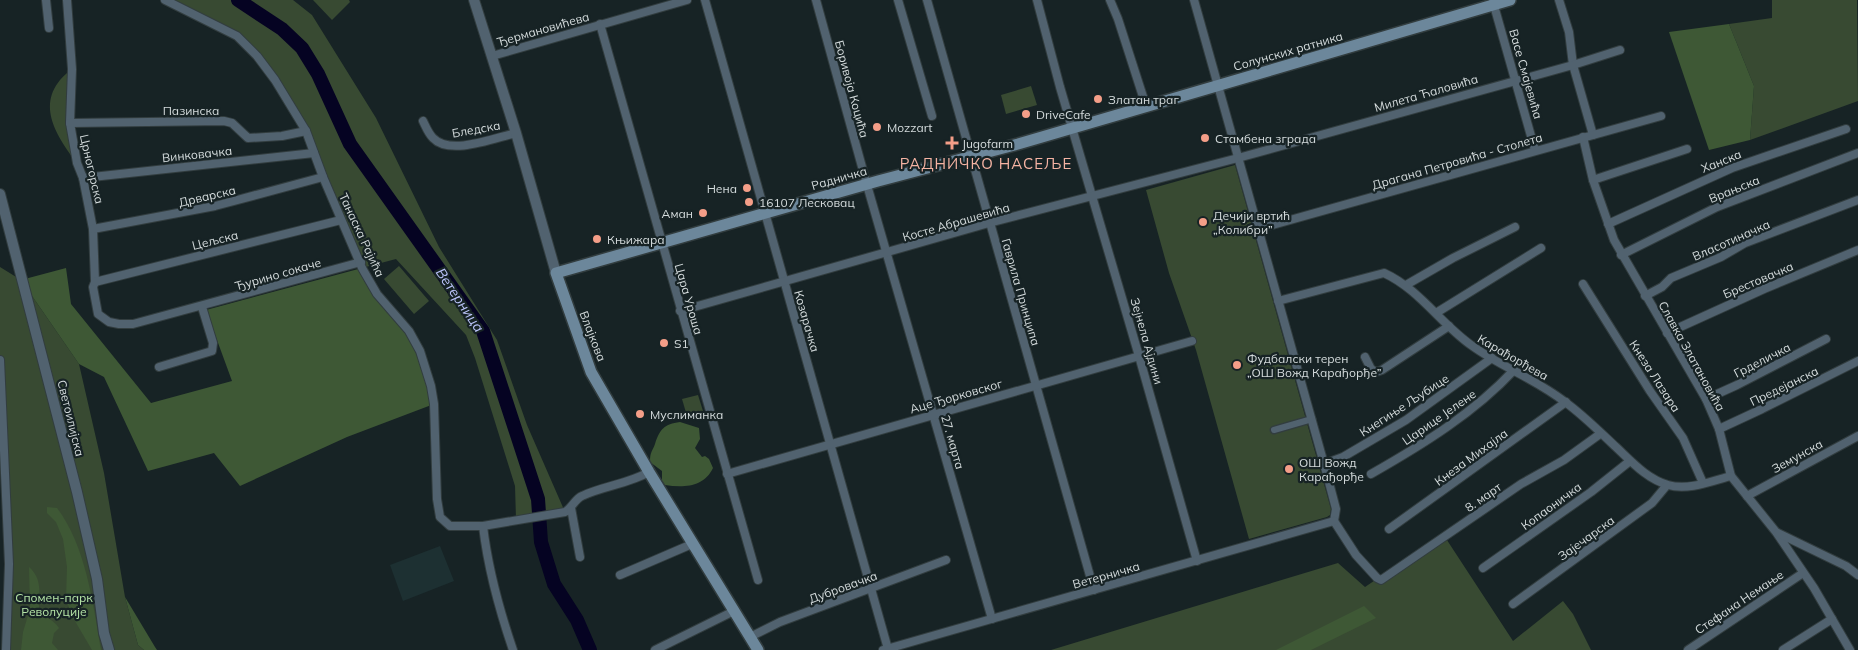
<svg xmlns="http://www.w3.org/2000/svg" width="1858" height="650" font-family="Mulish,sans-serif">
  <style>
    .built { fill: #1d3032 }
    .green { fill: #384a32 }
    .forest { fill: #3e5835 }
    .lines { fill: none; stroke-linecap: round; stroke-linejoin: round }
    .river { stroke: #050322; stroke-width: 14 }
    .pedestrian-casing { stroke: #323d3f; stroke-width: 9 }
    .minor-casing { stroke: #323d3f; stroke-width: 10 }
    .tertiary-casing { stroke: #323d3f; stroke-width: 12 }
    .secondary-casing { stroke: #323d3f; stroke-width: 14 }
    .pedestrian { stroke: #51626f; stroke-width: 6 }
    .minor { stroke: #51626f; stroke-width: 8 }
    .tertiary { stroke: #51626f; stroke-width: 10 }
    .secondary { stroke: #6c879b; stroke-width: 11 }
    .poi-dot { fill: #f49e88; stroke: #172325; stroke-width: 2 }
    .labels { text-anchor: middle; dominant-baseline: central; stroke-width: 4.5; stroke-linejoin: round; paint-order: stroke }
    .street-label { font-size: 12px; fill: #d5dcdd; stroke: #172325 }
    .poi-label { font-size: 12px; fill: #d5dcdd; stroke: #172325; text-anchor: start }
    .park-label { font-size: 12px; fill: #b5e4a7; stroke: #172325 }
    .water-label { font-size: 14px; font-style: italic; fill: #bac3f9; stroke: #172325 }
    .quarter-label { font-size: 15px; letter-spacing: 1px; fill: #f5b3a3; stroke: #172325 }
  </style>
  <rect width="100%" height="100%" fill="#172325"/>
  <polygon class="built" points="440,546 454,581 403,601 390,565"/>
  <g class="green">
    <polygon points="165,0 293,0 312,15 376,118 439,247 497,340 527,425 565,512 516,519 515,486 475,358 466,335 396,259 362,268 296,114 237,36"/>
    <polygon points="313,0 349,0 350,2 332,20"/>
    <polygon points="1772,0 1857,0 1858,101 1750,140 1754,86 1729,24 1772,18"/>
    <path d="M72 69 70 96 77 163C53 132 33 98 72 69Z"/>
    <polygon points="1031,86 1037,105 1006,114 1001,95"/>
    <polygon points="1235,165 1331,509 1330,515 1327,517 1249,539 1196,350 1169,273 1146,190"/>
    <polygon points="399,266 429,301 414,314 384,279"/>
    <polygon points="0,267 21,280 79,364 104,473 125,597 138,645 144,650 6,650 9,564 0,360"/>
    <polygon points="698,395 703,411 687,416 682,399"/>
    <polygon points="1443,534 1513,641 1563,601 1573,614 1591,650 1051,650 1338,563 1365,587"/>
  </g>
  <g class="forest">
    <polygon points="1729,24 1754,86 1750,140 1709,150 1669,32"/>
    <polygon points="66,268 71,304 151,403 232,381 206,310 362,268 415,339 434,404 347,437 240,486 214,453 148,471 104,377 79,364 21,280"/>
    <path d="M680 422 699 428 700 439 695 448 702 457 705 456 709 459 713 468C704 487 684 488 665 485L662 481V471L650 462C650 452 652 452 655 444 660 429 664 424 680 422Z"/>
    <path d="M47 507 57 508C86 546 93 604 101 650H92L72 616 66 599 67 567 63 539 56 522 47 513Z"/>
    <path d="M29 567C43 579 39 595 39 612 47 619 53 619 59 628L54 633 52 643 58 650H21L23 632 30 609Z"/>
    <polygon points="125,597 155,647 157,650 144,650 138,645"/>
    <polygon points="1364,606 1376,618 1311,650 1276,650"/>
  </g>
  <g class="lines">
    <polyline class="river" points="238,0 282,29 302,48 318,74 350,144 483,331 538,499 541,542 554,584 577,620 590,650"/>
    <defs>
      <polyline id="pedestrian" points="1274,430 1312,419"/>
      <g id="minor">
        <polyline points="46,0 49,28"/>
        <polyline points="67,0 72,69 70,123 77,163 83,178 93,229 95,282 93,287 98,314 109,322 119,324 133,324 361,262"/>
        <path d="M165 0 237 36 257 56 275 80 306 131 323 177 362 268 377 294 409 331 420 351 431 386 434 404 437 499 440 517 450 526H483L565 512C572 508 575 499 582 496 603 486 628 484 649 472"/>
        <polyline points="705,0 888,649"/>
        <polyline points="816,0 867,185 992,619"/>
        <polyline points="898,0 932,116"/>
        <polyline points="927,0 1094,590"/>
        <polyline points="1037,0 1060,87 1139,356 1197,561"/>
        <polyline points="1110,0 1118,19 1146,106"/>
        <polyline points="1194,0 1326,471 1336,509 1334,521"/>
        <polyline points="1559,0 1569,32 1573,65 1593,135"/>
        <polyline points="1493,2 1535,150"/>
        <polyline points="600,24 758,580"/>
        <polyline points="492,56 687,0"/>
        <path d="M423 121C426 127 428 133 433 138 450 156 494 138 516 133"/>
        <polyline points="70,123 224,121 232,123 248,138 282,136 306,131"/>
        <polyline points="1583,137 1593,180 1614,240 1706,399 1719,429 1731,476 1776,532 1814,588 1850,650"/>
        <polyline points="83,178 314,153"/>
        <polyline points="1593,180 1687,149"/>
        <polyline points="1608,224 1732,168 1846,129"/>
        <polyline points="93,229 215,206 323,177"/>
        <polyline points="1258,229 1661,116"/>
        <polyline points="1621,255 1717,207 1858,153"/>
        <polyline points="95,282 341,220"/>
        <polyline points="1583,284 1650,391 1683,438 1703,483"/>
        <polyline points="1406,285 1453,258 1515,227"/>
        <polyline points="1645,296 1662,287 1671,278 1721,257 1745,243 1858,200"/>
        <path d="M1278 301 1384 273C1419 289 1440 323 1471 345 1501 367 1536 379 1565 402 1582 414 1601 433 1616 447 1632 462 1647 479 1668 485 1688 491 1712 481 1731 476"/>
        <polyline points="680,311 989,223 1238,158 1573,65 1620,50"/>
        <polyline points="1436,313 1541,248"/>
        <polyline points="1667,333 1764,289 1858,250"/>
        <polyline points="1365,357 1371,369 1376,372 1382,370 1449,326"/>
        <polyline points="0,360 9,564 6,650"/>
        <polyline points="159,367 212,351 213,343 202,307"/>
        <polyline points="1706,399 1737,385 1826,339"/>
        <polyline points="1719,429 1762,409 1858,361"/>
        <polyline points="1324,464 1343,457 1406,420 1492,358"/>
        <polyline points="727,474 1192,341"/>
        <path d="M1371 474C1422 445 1474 413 1514 370"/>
        <polyline points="1747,496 1858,436"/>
        <polyline points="571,508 580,557"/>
        <polyline points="1334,521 1356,555 1377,578 1381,580 1521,484 1564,460 1600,434"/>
        <path d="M483 526C488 569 499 609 513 650"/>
        <polyline points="1389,529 1566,402"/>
        <polyline points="1778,533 1846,566 1858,575"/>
        <polyline points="1483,568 1591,492 1630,461"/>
        <polyline points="620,575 692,544"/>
        <polyline points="1513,604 1652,503 1667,485"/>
        <polyline points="750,637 780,622 946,560"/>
        <polyline points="655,650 734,611"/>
        <polyline points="883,650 1334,521"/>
        <polyline points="1688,650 1803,573"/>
        <polyline points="1783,650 1832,619"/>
      </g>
      <g id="tertiary">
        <polyline points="474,0 516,133 556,273"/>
        <polyline points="0,194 77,492 97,579 104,633 109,650"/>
      </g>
      <polyline id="secondary" points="758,650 649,472 591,372 556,273 878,181 1018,144 1510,0"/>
    </defs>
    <use href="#pedestrian" class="pedestrian-casing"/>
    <use href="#minor" class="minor-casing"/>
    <use href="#tertiary" class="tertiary-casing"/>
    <use href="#secondary" class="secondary-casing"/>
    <use href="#pedestrian" class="pedestrian"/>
    <use href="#minor" class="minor"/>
    <use href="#tertiary" class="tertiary"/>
    <use href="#secondary" class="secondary"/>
  </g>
  <g class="poi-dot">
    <circle cx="1098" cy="99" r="5"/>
    <circle cx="1026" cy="114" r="5"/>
    <circle cx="877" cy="127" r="5"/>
    <circle cx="1205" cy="138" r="5"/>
    <path d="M949.5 135.5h5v5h5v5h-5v5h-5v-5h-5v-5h5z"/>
    <circle cx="747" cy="188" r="5"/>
    <circle cx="749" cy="202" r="5"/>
    <circle cx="703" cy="213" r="5"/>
    <circle cx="1203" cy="222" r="5"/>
    <circle cx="597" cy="239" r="5"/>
    <circle cx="664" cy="343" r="5"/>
    <circle cx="1237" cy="365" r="5"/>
    <circle cx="640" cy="414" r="5"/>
    <circle cx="1289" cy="469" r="5"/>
  </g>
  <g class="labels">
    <g class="street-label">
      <text transform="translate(543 29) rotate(-16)">Ђермановићева</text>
      <text transform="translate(1288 51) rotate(-16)">Солунских ратника</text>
      <text transform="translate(1526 74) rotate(74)">Васе Смајевића</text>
      <text transform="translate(852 89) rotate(75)">Боривоја Коцића</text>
      <text transform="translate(1426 93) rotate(-16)">Милета Ћаловића</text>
      <text x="191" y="110">Пазинска</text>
      <text transform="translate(476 129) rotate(-10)">Бледска</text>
      <text transform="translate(197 154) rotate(-6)">Винковачка</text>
      <text transform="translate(1457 161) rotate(-16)">Драгана Петровића - Столета</text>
      <text transform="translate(1721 161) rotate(-22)">Ханска</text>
      <text transform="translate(92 169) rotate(77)">Црногорска</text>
      <text transform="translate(839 178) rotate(-16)">Радничка</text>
      <text transform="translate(1734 189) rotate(-22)">Врањска</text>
      <text transform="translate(207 196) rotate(-13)">Дрварска</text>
      <text transform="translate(956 222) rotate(-16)">Косте Абрашевића</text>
      <text transform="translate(362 235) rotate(65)">Танаска Рајића</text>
      <text transform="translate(215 240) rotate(-14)">Цељска</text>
      <text transform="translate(1731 240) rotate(-24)">Власотиначка</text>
      <text transform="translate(278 274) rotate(-16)">Ђурино сокаче</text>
      <text transform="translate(1758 280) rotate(-23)">Брестовачка</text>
      <text transform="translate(1021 292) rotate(74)">Гаврила Принципа</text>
      <text transform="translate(689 299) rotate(74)">Цара Уроша</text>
      <text transform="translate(807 321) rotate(74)">Козарачка</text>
      <text transform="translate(593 336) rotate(69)">Влајкова</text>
      <text transform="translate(1147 341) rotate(74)">Зејнела Ајдини</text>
      <text transform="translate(1692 356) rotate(61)">Славка Златановића</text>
      <text transform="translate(1513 357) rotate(30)">Карађорђева</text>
      <text transform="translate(1762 360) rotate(-27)">Грделичка</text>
      <text transform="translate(1655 376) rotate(57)">Кнеза Лазара</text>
      <text transform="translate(1784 386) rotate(-26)">Предејанска</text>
      <text transform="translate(956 396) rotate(-16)">Аце Ђорковског</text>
      <text transform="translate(1404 405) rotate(-33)">Кнегиње Љубице</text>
      <text transform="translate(1439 417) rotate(-35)">Царице Јелене</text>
      <text transform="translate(71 418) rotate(76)">Светоилијска</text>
      <text transform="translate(953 442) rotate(74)">27. марта</text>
      <text transform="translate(1797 456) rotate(-29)">Земунска</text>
      <text transform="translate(1471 457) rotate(-36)">Кнеза Михајла</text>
      <text transform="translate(1483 497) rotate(-35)">8. март</text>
      <text transform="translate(1551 506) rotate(-36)">Копаоничка</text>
      <text transform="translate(1586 538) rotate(-36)">Зајечарска</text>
      <text transform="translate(1106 575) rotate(-16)">Ветерничка</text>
      <text transform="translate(843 587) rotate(-20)">Дубровачка</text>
      <text transform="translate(1739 602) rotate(-34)">Стефана Немање</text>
    </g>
    <g class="poi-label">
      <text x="1108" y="99">Златан траг</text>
      <text x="1036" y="114">DriveCafe</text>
      <text x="887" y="127">Mozzart</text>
      <text x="1215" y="138">Стамбена зграда</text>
      <text x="962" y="143">Jugofarm</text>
      <text x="737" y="188" text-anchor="end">Нена</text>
      <text x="759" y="202">16107 Лесковац</text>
      <text x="693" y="213" text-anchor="end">Аман</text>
      <text x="1213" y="215">Дечији вртић<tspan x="1213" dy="14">„Колибри”</tspan></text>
      <text x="607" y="239">Књижара</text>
      <text x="674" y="343">S1</text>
      <text x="1247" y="358">Фудбалски терен<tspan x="1247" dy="14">„ОШ Вожд Карађорђе”</tspan></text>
      <text x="650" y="414">Муслиманка</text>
      <text x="1299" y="462">ОШ Вожд<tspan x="1299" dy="14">Карађорђе</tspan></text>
    </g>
    <g class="park-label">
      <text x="54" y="597">Спомен-парк<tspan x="54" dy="14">Револуције</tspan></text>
    </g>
    <g class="water-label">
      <text transform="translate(460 300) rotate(56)">Ветерница</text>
    </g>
    <g class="quarter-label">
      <text x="986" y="163">РАДНИЧКО НАСЕЉЕ</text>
    </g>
  </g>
</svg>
